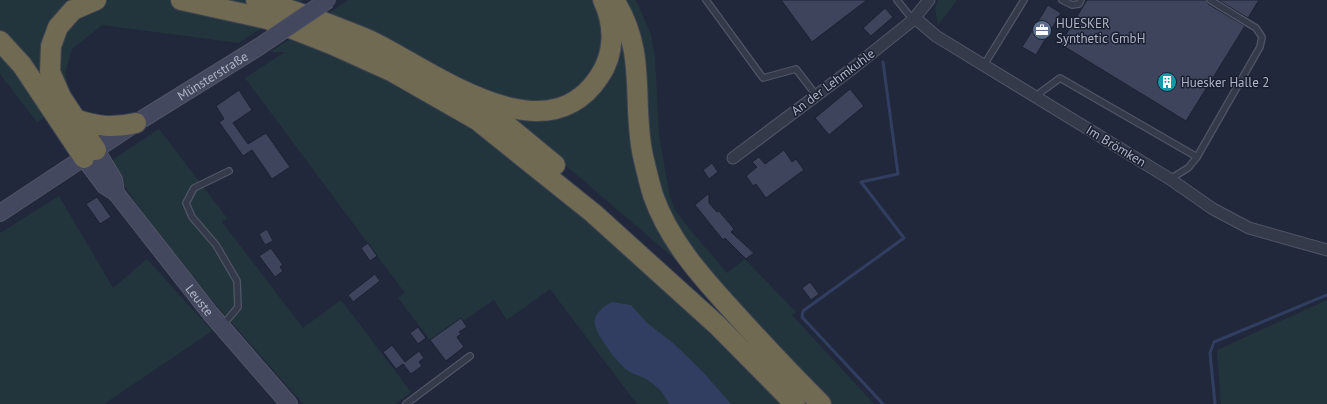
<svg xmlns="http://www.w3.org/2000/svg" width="1327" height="404" font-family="'PT Sans',sans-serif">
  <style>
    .green { fill: #23353c }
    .water { fill: #323e61 }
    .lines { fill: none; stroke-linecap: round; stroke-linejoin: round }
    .stream { stroke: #323e61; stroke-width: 3 }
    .building { fill: #3d445b; stroke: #1c2132 }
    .lane-casing { stroke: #505566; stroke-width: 8 }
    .street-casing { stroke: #505566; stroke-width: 13 }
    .secondary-casing { stroke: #505566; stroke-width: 18 }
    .highway-casing { stroke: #3d4253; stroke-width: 22 }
    .lane { stroke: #353a4b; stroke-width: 5.5 }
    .street { stroke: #353a4b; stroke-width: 11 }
    .secondary { stroke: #43485e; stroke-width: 16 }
    .highway { stroke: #716a52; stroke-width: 20 }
    .secondary-bridge-casing { stroke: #505566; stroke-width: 18; stroke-linecap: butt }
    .secondary-bridge { stroke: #43485e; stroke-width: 16 }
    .labels { text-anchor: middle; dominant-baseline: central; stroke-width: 3; stroke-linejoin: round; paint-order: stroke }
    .poi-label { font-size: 13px; fill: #b0b5c7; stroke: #1a1f30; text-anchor: start }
    .street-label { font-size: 13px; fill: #b0b5c7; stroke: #1a1f30 }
  </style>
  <rect width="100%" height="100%" fill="#21283b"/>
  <g class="green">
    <polygon points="0,0 303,0 239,43 102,25 72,49 65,73 72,101 37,122 0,74"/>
    <polygon points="348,0 597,0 605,19 601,65 567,99 512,105 325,16"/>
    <polygon points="620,0 636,0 651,35 655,57 659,136 670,197 675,210 692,232 727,273 745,259 796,312 792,315 874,404 832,404 705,273 659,195"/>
    <polygon points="938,0 957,0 938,25 935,9"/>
    <polygon points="619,21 635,123 690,272 577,175 497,111 573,106"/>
    <polygon points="295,36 322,45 441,107 511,159 583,218 679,303 782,404 637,404 550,289 507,320 494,300 463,321 461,318 430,340 398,298 405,293 245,78 285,52 270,52"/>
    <polygon points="159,129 227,218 222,222 303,328 341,300 411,392 395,404 303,404 206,293 157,234 114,170 113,165 114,159"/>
    <polygon points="59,196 113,288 147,259 212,331 104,404 0,404 0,233"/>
    <polygon points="1327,300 1327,404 1221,404 1217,350"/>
  </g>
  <path class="water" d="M612 302 631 305 647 323 673 343 702 371 731 404H669C664 392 655 384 644 378 638 375 632 374 627 370 618 363 591 330 595 319 597 311 606 305 612 302Z"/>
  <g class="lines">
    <g class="stream">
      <polyline points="883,404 802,317 803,311 904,238 861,182 898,174 883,62"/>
      <polyline points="1215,404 1210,353 1214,342 1327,295"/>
    </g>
  </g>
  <g class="building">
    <polygon points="781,0 867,0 812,42"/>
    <polygon points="1087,0 1206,0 1208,4 1245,26 1186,121 1060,44"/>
    <polygon points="1218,0 1259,0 1248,18"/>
    <polygon points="1048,5 1061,13 1036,55 1022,47"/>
    <polygon points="885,8 893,17 871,36 863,28"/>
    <polygon points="850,89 864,106 829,135 815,118"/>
    <polygon points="239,90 252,110 233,123 248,144 266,133 290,167 272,179 252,150 243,156 219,122 224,119 216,106"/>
    <polygon points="784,150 792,162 796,159 804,170 766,198 756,184 753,186 746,176 757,167 752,162 759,157 765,164"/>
    <polygon points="712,163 718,172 709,179 703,170"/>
    <polygon points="709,193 709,203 717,212 719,211 734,229 731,232 754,253 746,259 725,238 723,240 695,205"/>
    <polygon points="97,197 111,217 100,224 86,204"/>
    <polygon points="267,229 273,241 265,245 259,234"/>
    <polygon points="368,243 377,256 370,261 361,248"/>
    <polygon points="271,248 283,265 280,267 283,271 275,277 259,256"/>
    <polygon points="375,274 380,281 353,302 348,295"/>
    <polygon points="810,282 819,294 811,300 802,288"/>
    <polygon points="461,318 467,327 459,332 461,334 457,337 464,347 446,361 430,340"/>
    <polygon points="418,327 426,338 418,344 410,333"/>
    <polygon points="392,345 405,362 419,351 424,358 419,362 422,366 411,374 403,364 396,369 383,352"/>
  </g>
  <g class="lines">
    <defs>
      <g id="lane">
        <polyline points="706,0 763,78 796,69 816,95"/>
        <polyline points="897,0 913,20"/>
        <polyline points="1062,0 1072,5 1079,4 1081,0"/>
        <polyline points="984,65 1024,0"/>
        <polyline points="1037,98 1041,92 1060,78 1197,157"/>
        <polyline points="1170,179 1188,168 1197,157 1260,47 1262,37 1256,28 1210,0"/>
        <polyline points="223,325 238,307 237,281 216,245 192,217 186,203 194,188 229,171"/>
        <polyline points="406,404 470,356"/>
      </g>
      <g id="street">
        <polyline points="915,18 936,36 1170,179 1213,209 1249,228 1327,250"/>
        <polyline points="733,158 853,68 913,20 929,0"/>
      </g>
      <g id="secondary">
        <polyline points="96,150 114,180 116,193"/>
        <path id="s1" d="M84 158 105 186 116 193 210 313 289 404"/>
        <path id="s2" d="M0 213 136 123 257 48"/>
      </g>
      <g id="highway">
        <polyline points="96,0 73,10 58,27 51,46 50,72 61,97 96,150"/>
        <polyline points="181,0 267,19 331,44 393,72 477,120 593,213 717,325 795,404"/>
        <path d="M256 0C285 7 311 17 339 28 351 33 364 37 375 43 435 73 545 158 599 77 615 54 615 25 603 0"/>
        <path d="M614 0C648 53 631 101 643 156 646 169 649 182 653 195 668 239 700 275 731 309 760 341 790 373 821 404"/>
        <polyline points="0,41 22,65 84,158"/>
        <polyline points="481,104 555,165"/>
        <path d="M75 119C97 127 114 128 136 123"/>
      </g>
    </defs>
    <use href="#lane" class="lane-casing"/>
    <use href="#street" class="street-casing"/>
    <use href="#secondary" class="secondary-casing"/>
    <use href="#highway" class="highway-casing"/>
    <use href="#lane" class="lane"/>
    <use href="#street" class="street"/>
    <use href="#secondary" class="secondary"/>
    <use href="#highway" class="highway"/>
    <defs>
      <polyline id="secondary-bridge" points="257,48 328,0"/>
    </defs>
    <use href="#secondary-bridge" class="secondary-bridge-casing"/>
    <use href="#secondary-bridge" class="secondary-bridge"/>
  </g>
  <defs>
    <symbol id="office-disc" viewBox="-11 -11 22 22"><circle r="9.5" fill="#5c6f8a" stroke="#1a1f30"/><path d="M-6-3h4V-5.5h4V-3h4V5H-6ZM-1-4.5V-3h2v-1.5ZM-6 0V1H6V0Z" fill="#fff"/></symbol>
    <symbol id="building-disc" viewBox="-11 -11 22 22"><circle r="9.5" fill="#0f9aa8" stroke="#1a1f30"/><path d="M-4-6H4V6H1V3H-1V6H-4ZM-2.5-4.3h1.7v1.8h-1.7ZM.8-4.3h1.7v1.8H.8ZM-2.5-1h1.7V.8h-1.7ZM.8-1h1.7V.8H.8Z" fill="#fff"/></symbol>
  </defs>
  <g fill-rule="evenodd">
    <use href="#office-disc" x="1031" y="19" width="22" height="22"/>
    <use href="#building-disc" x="1156" y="71" width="22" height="22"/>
  </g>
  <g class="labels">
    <g class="poi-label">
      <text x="1056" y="23">HUESKER<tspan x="1056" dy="15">Synthetic GmbH</tspan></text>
      <text x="1181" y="82">Huesker Halle 2</text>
    </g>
    <g class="street-label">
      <text stroke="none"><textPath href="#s2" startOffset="253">Münsterstraße</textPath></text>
      <text transform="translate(833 82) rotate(-37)">An der Lehmkuhle</text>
      <text transform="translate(1116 146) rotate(31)">Im Brömken</text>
      <text stroke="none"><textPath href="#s1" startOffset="184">Leuste</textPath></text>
    </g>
  </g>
</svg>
